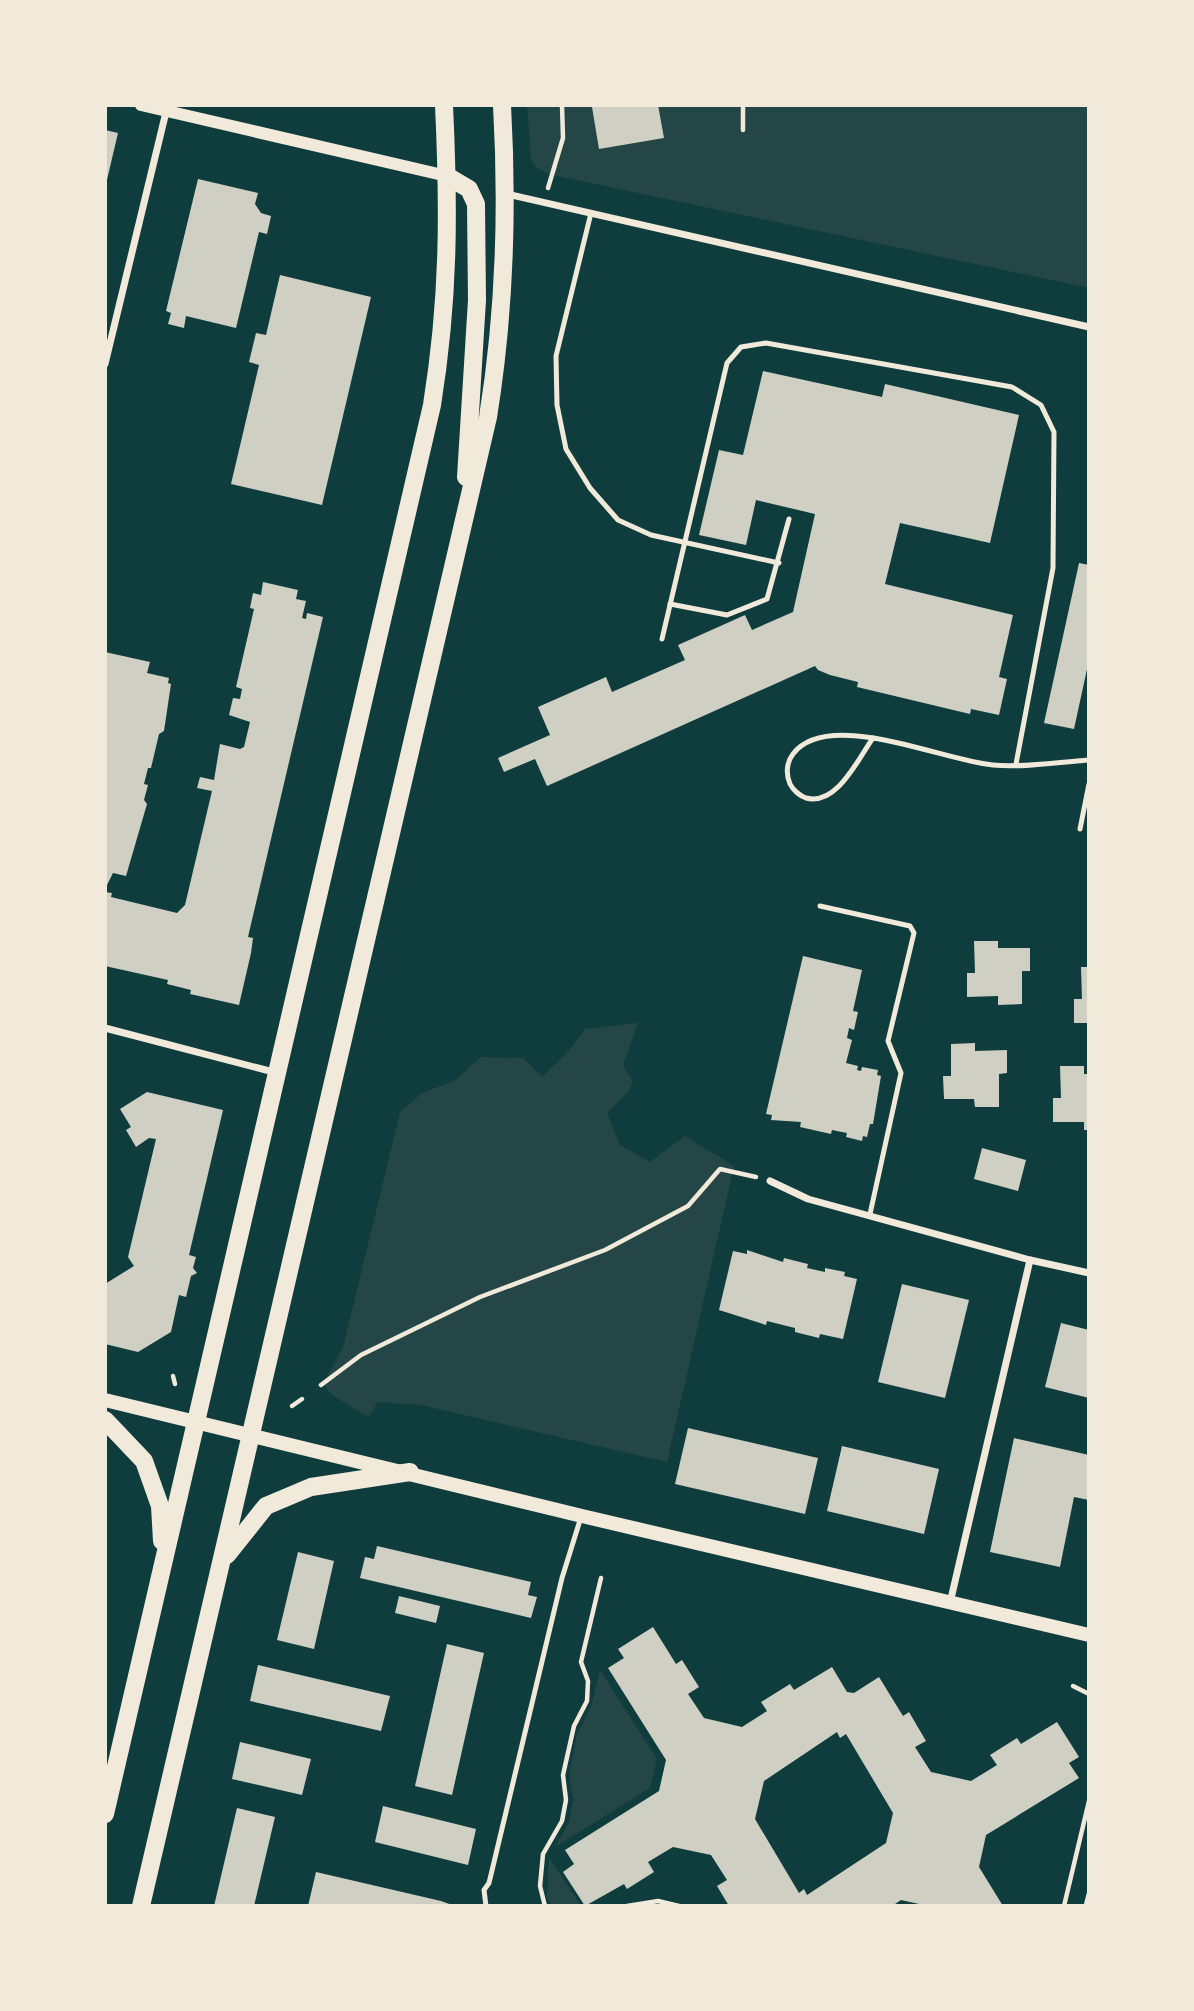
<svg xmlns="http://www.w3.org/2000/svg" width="1194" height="2011" font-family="Barlow,sans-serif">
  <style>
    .green { fill: #244646 }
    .building { fill: #cfcfc3; fill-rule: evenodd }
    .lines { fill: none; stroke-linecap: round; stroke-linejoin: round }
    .path { stroke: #f1e9da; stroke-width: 4.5 }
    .service { stroke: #f1e9da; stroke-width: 5 }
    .minor { stroke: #f1e9da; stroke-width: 7 }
    .tertiary { stroke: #f1e9da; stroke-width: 12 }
    .secondary { stroke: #f1e9da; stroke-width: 14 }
    .primary { stroke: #f1e9da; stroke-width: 18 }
  </style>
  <rect width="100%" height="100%" fill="#0f3d3e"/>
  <g class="green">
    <polygon points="527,105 1089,105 1089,288 548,174 535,166 531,159"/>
    <polygon points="638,1023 623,1065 633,1082 628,1092 607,1113 620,1145 650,1162 685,1136 734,1166 667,1462 421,1405 378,1402 368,1417 332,1395 323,1383 343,1348 400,1112 422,1093 454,1081 481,1057 523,1058 542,1077 568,1052 585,1029"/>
    <polygon points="600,1670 657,1759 650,1788 555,1847 569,1822 573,1800 569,1774 577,1735 591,1707"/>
    <polygon points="549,1857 581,1906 552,1906 547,1898"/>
  </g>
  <g class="building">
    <polygon points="607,105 658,105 664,138 599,149 592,107"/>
    <polygon points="105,130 118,133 106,184 105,184"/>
    <polygon points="198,179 258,193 255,204 261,213 271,216 267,234 259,232 236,328 186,316 184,328 168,324 171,313 166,311"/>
    <polygon points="280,275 371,297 322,505 231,484 259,365 249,362 256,333 266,335"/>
    <polygon points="763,371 882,397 885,384 1019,415 990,543 900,523 885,584 1013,615 999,677 1007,679 999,715 971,709 970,714 857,687 858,682 830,675 818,670 815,666 547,786 535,759 504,772 498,758 550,735 538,707 606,677 612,692 685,660 678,645 745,615 752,630 793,612 815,514 756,500 746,545 699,535 719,450 743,455"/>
    <polygon points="1079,563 1089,565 1089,660 1074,729 1044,723"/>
    <polygon points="263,582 298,590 296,599 306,601 302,618 306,619 307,613 323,617 248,937 253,938 251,953 239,1005 190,994 191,990 167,984 168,980 105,966 105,892 112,893 111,897 177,913 185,905 212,791 197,788 200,777 214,780 220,744 240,749 244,747 250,722 229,715 233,698 240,699 242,689 236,687 254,609 250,608 253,593 261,595"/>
    <polygon points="105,652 150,662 147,673 169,678 168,683 171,684 164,731 159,734 151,768 148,768 144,784 148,785 144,800 147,804 126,876 113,873 106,887"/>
    <polygon points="974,941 998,941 998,948 1030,948 1030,971 1022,971 1022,1004 998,1005 998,996 967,997 967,973 975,973"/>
    <polygon points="803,956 862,970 853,1011 858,1012 854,1030 849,1028 847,1038 852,1040 846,1063 858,1066 857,1070 861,1071 862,1067 878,1070 877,1075 881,1076 873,1124 870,1124 867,1137 863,1136 862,1141 846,1137 847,1133 832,1130 831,1134 800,1127 801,1122 771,1120 772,1115 766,1114"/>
    <polygon points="1081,967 1089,967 1089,1023 1074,1023 1074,999 1082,999"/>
    <polygon points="975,1043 975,1051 1007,1050 1007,1073 999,1074 999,1107 975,1107 974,1099 944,1099 943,1076 951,1076 951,1044"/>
    <polygon points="1060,1066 1084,1066 1084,1074 1089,1074 1089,1130 1084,1130 1084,1122 1053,1122 1053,1098 1061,1098"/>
    <polygon points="147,1092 223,1110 189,1255 196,1257 193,1268 197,1273 191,1276 186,1297 179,1295 171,1332 138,1352 105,1344 105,1284 134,1266 128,1257 156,1139 149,1138 136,1147 126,1130 131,1127 120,1109"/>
    <polygon points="982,1148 1026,1160 1018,1191 974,1179"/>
    <polygon points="747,1250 783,1262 784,1258 808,1264 807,1268 825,1272 825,1268 845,1272 844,1276 857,1279 843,1339 820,1334 819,1338 795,1332 795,1328 767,1321 766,1325 719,1310 733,1251 747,1254"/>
    <polygon points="902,1284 969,1300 945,1398 878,1382"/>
    <polygon points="1061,1323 1089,1330 1089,1398 1045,1387"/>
    <polygon points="688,1428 818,1458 805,1514 675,1484"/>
    <polygon points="1014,1438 1089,1455 1089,1500 1074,1497 1060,1567 990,1552"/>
    <polygon points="842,1446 939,1469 924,1534 827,1511"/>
    <polygon points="377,1546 531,1582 528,1595 537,1597 531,1618 360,1578 365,1557 374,1559"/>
    <polygon points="298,1552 334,1561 314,1649 277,1640"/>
    <polygon points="399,1596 440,1606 436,1623 395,1613"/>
    <path d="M653 1627 676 1664 682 1660 699 1687 688 1694 704 1718 742 1727 767 1711 761 1702 790 1684 794 1690 832 1667 847 1692 854 1693 879 1677 903 1716 909 1712 926 1741 915 1747 931 1772 971 1781 997 1765 990 1755 1017 1738 1021 1744 1057 1722 1079 1757 1069 1763 1079 1778 986 1835 979 1867 1003 1906H928L901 1900 892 1906H729L717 1886 727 1880 711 1855 673 1847 648 1862 654 1872 627 1889 624 1884 585 1906 563 1872 574 1864 565 1850 659 1791 666 1760 608 1668 624 1658 618 1649ZM837 1732 840 1738 846 1734 893 1813 886 1843 807 1895 804 1889 799 1893 755 1819 764 1781Z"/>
    <polygon points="447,1644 484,1653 452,1795 415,1786"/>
    <polygon points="258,1665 390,1696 381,1731 250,1701"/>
    <polygon points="240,1742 311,1759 302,1795 232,1779"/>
    <polygon points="383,1806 476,1829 468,1865 375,1842"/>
    <polygon points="237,1808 275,1817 254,1906 214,1906"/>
    <polygon points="316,1872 441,1901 455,1906 308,1906"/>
  </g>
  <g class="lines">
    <g class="path">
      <polyline points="743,105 743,130"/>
      <polyline points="548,188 563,138 562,105"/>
      <polyline points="173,1376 175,1384"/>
      <polyline points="321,1385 361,1355 480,1297 605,1250 688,1206 720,1169 756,1177"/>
      <polyline points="292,1406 302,1399"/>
      <polyline points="1073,1686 1089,1694"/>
      <polyline points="545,1906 540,1886 543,1854 562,1821 566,1800 563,1775 574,1726 587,1701 588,1681 581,1662 601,1578"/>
      <polyline points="627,1906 658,1901 679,1906"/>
      <polyline points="1064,1906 1089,1801"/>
    </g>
    <g class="service">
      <polyline points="591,213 556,356 557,405 566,449 590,488 618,520 651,535 779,563"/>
      <polyline points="670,604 727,615 767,599 789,519"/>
      <polyline points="662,639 727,363 741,347 766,343 1012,387 1041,405 1054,432 1053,568 1016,764"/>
      <path d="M873 738C858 759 837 806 806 798 800 796 793 790 790 784 786 775 786 763 793 754 828 708 944 761 993 765 1023 768 1058 762 1089 760"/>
      <polyline points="1080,829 1089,784"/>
      <polyline points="820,906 910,926 914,933 888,1041 901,1073 870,1214"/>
      <polyline points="486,1906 484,1890 489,1883 562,1578 581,1517"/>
      <polyline points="1086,1906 1089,1894"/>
    </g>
    <g class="minor">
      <polyline points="507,194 1089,327"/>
      <polyline points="105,364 166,112"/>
      <polyline points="105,1028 277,1073"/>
      <polyline points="770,1181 808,1199 1030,1260 1089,1273"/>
      <polyline points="950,1603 1030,1260"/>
    </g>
    <polyline class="tertiary" points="141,105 447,176"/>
    <polyline class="secondary" points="105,1400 582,1516 1089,1635"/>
    <g class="primary">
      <polyline points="447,176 469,189 476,204 477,300 466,477"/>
      <polyline points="105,1420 144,1461 160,1506 162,1541"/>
      <polyline points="227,1555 266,1506 311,1487 410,1472"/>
      <path d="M105 1814 432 405C449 299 449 212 444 105"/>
      <path d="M141 1906 488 417C505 312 508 211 502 105"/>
    </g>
  </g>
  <rect width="1194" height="2011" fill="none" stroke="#f1e9da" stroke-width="214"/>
</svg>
